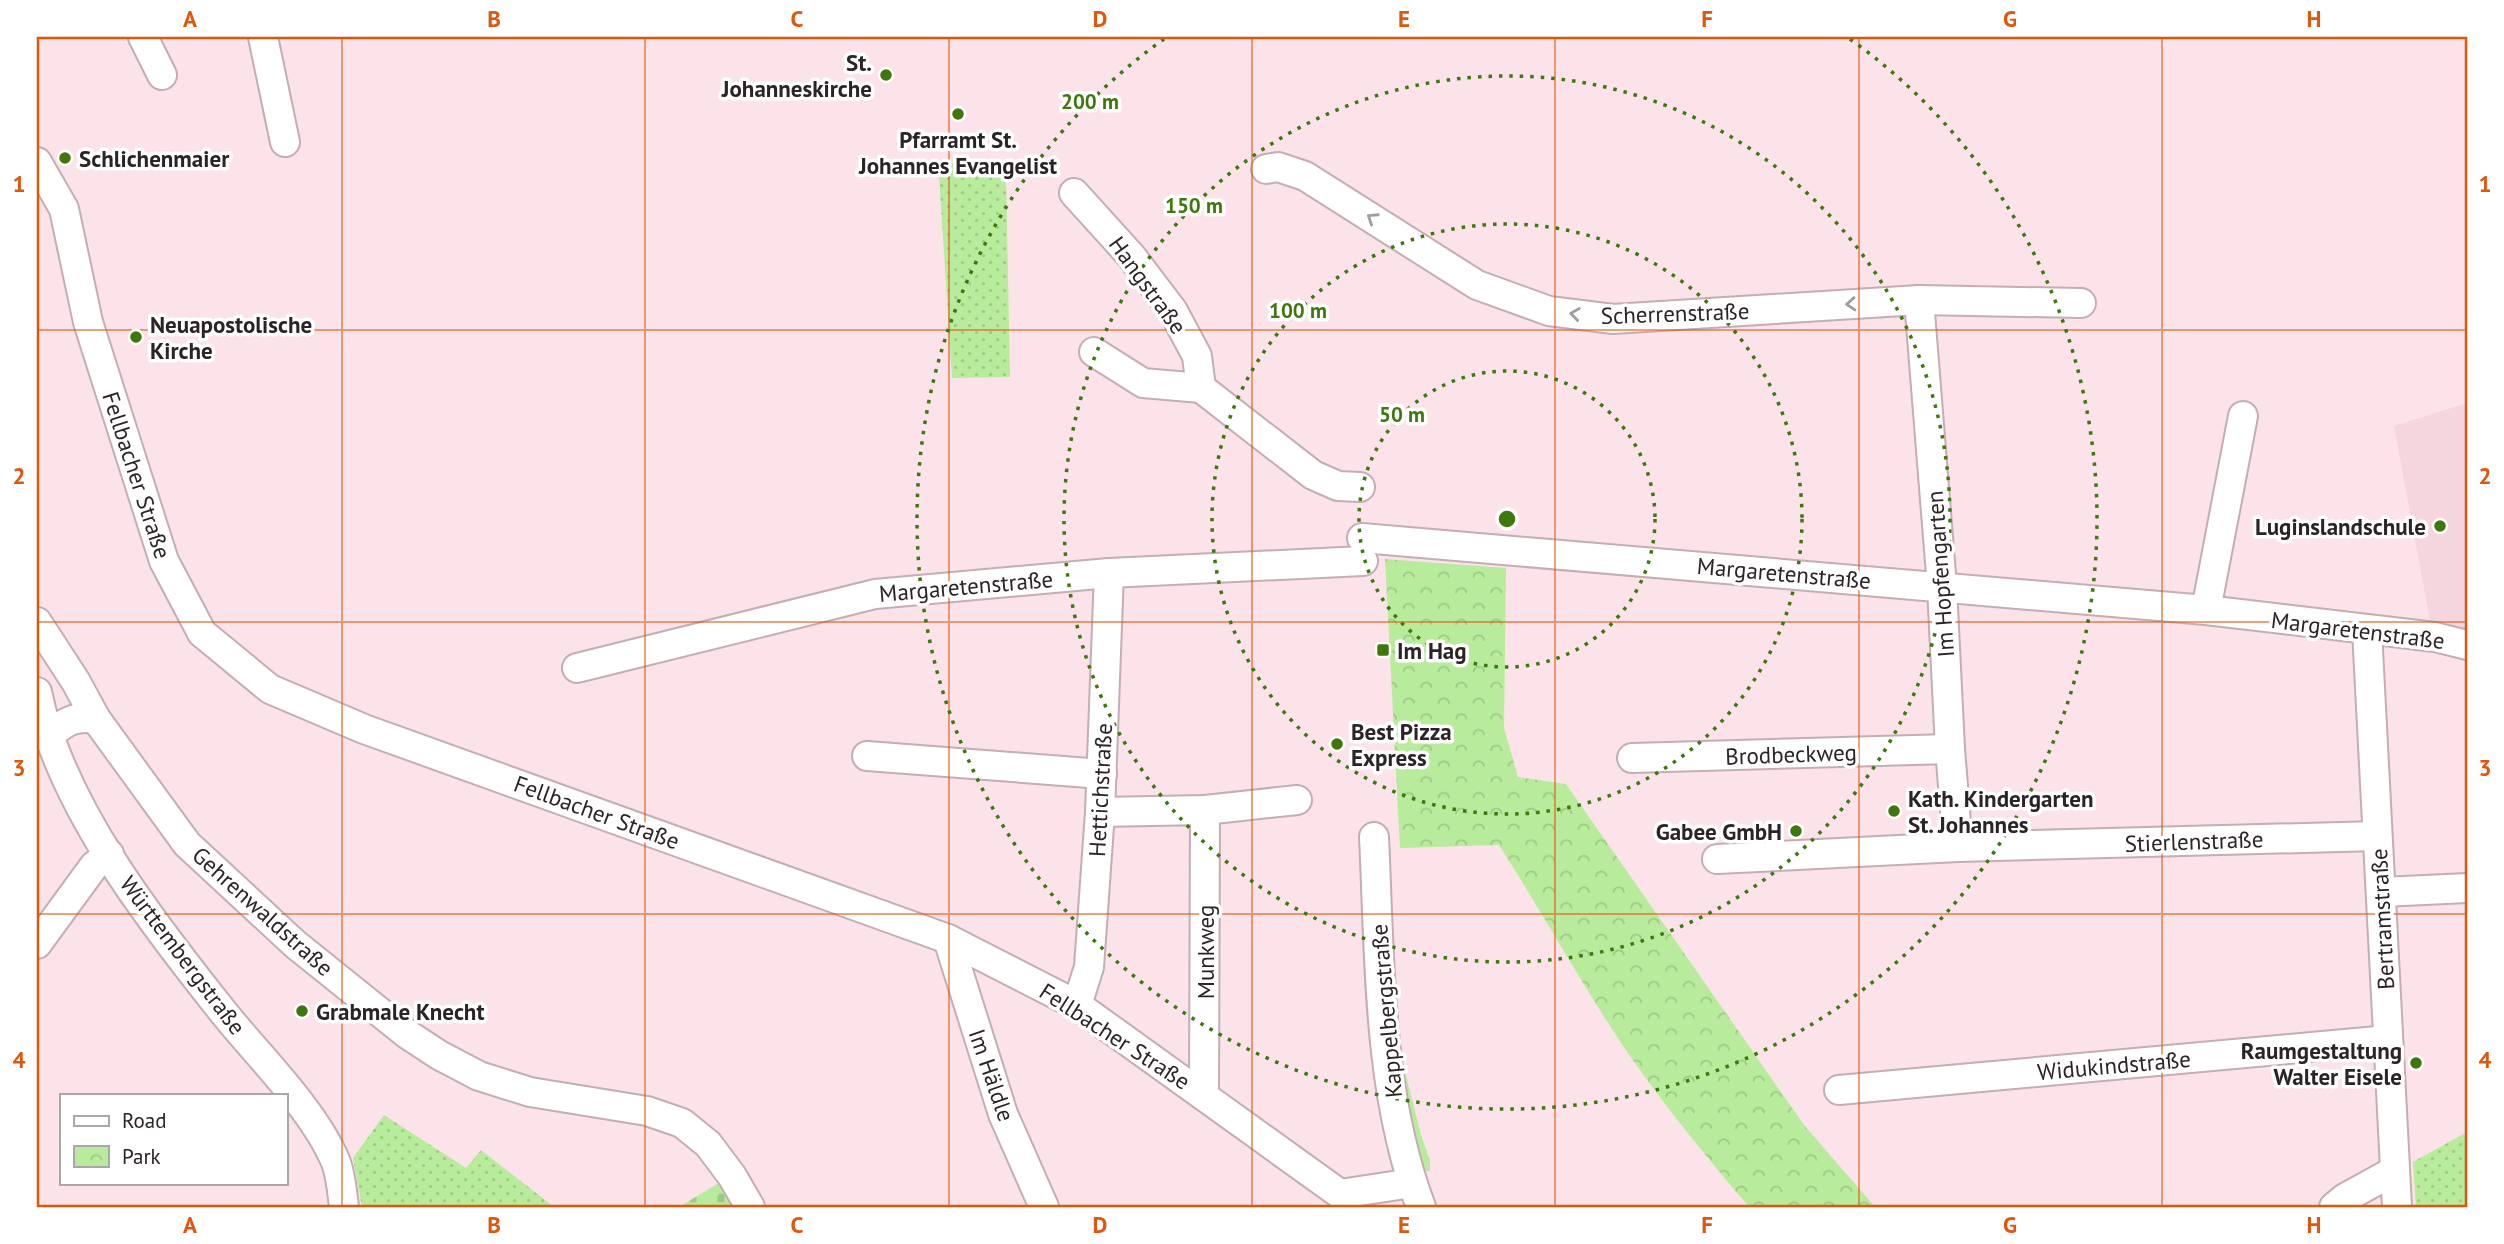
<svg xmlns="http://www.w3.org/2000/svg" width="2504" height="1244" font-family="'PT Sans',sans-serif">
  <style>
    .built { fill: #f5d5de }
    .grass { fill: #b8eb9c }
    .cemetery { fill: url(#cemetery-stones) }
    .park { fill: url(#park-crowns) }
    .garden { fill: url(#garden-dots) }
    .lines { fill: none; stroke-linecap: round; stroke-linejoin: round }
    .minor-casing { stroke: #c4adb3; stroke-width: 32 }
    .minor { stroke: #fff; stroke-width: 28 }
    .oneway { stroke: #a09c9d }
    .grid { fill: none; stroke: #df560d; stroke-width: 2; stroke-opacity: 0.55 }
    .ring { fill: none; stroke: #3e770c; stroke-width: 3.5; stroke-dasharray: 3.5 7 }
    .poi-dot { fill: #3e770c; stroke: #fff; stroke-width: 2.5 }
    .labels { text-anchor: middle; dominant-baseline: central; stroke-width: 7; stroke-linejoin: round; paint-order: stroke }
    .poi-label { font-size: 23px; font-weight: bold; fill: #2b2325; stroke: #fff; text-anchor: start }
    .street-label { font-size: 23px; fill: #2b2325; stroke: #fff }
    .centre { fill: #3e770c; stroke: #fff; stroke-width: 3.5 }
    .ring-label { font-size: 21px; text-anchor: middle; font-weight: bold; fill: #3e770c; stroke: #fff; stroke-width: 7; stroke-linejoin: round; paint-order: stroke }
    .neatline { fill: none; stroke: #df560d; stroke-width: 2.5 }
    .grid-label { font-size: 23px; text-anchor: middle; font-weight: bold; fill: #df560d }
  </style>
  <defs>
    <pattern id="cemetery-stones" width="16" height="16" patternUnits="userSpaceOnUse" patternTransform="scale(1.75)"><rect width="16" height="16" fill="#b8eb9c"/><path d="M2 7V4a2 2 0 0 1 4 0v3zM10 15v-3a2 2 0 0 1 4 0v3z" fill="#9ec986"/></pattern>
    <pattern id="park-crowns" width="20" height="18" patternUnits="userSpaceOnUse" patternTransform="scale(1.75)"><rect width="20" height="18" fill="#b8eb9c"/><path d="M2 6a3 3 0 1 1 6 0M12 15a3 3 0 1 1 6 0" fill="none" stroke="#9ec986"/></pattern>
    <pattern id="garden-dots" width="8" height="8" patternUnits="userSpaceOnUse" patternTransform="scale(1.75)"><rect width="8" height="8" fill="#b8eb9c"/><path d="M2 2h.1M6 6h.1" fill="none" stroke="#9ec986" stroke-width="1.8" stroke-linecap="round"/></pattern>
  </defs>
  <rect width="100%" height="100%" fill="#fce3ea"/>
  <polygon class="built" points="2467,403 2467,635 2431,626 2394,426"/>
  <polygon class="grass" points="1401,1071 1405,1071 1421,1135 1430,1160 1430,1171 1423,1171"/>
  <polygon class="cemetery" points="719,1183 733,1207 679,1207"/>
  <path class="park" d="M1385 559 1506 568 1504 728 1518 777 1566 784 1804 1125 1875 1207H1749C1710 1161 1672 1115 1637 1066 1587 995 1546 918 1499 845L1400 848Z"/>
  <g class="garden">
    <polygon points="938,159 1006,176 1010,377 952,378"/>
    <polygon points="384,1115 466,1168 481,1150 554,1207 362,1207 353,1158"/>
    <polygon points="2467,1132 2467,1207 2416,1207 2413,1162"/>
  </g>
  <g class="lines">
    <defs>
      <g id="minor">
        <polyline points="143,37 162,75"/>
        <polyline points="263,37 285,142"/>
        <polyline points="37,162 64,209 88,322 164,561 202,633 270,689 364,729 948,939 1077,1005 1340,1194 1412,1183"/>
        <polyline points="1266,169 1278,167 1305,176 1477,285 1549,311 1613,319 1919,300 2081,303"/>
        <polyline points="1074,193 1132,257 1173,311 1197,356 1201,388 1313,475 1338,486 1360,487"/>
        <polyline points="1919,300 1942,587 1950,749 1958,847"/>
        <polyline points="1094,352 1143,383 1201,388"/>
        <polyline points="1362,538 2206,610 2435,637 2467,645"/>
        <polyline points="2206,610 2243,416"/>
        <polyline points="37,622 76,682 96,719 187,844 295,944 407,1034 439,1055 479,1076 530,1092 647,1111 682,1123 708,1144 732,1176 750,1207"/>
        <polyline points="2367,630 2397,1207"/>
        <polyline points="577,668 875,594 1109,573 1363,561"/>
        <path d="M37 692C60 804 149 919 220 1008 256 1054 312 1107 335 1160 341 1174 342 1192 344 1207"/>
        <path d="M48 737C64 722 75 715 96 719"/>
        <polyline points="867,756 1102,774"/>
        <polyline points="1632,758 1950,749"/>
        <polyline points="1100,812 1205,810 1297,800"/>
        <path d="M1374 837C1380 960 1377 1090 1421 1207"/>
        <polyline points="1717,859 1958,847 2377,836"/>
        <polyline points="2382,892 2467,888"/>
        <polyline points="948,939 1003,1114 1044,1207"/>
        <polyline points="37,944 94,866 109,854"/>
        <polyline points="1077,1005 1089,967 1100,812 1109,573"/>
        <polyline points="1839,1090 2388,1040"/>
        <polyline points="1204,1095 1205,810"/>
        <polyline points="2334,1207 2345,1198 2394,1171"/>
      </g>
    </defs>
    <use href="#minor" class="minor-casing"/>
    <use href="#minor" class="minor"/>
  </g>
  <defs><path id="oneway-chevron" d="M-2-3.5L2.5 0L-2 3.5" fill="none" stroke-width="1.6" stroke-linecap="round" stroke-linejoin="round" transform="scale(1.75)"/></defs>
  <g class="oneway">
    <use href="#oneway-chevron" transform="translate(1372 218) rotate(-147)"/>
    <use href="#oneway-chevron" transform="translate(1851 304) rotate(176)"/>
    <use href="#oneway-chevron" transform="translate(1575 314) rotate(-172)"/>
  </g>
  <path class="grid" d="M342 37V1207M645 37V1207M949 37V1207M1252 37V1207M1555 37V1207M1859 37V1207M2162 37V1207M37 330H2467M37 622H2467M37 914H2467"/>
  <g class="ring">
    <circle cx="1507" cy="519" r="148"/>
    <circle cx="1507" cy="519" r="295"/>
    <circle cx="1507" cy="519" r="443"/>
    <path d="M1850 39A590 590 0 1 1 1164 39"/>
  </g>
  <g class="poi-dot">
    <circle cx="886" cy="75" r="7"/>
    <circle cx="958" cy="114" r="7"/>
    <circle cx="65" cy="158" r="7"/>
    <circle cx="136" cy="337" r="7"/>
    <circle cx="2440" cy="526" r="7"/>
    <rect x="1376" y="643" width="14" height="14" rx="3.5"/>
    <circle cx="1337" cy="744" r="7"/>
    <circle cx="1894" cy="811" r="7"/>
    <circle cx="1796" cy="831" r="7"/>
    <circle cx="302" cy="1011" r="7"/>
    <circle cx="2416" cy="1063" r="7"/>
  </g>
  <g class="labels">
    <g class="poi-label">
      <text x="872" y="62" text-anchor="end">St.<tspan x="872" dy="26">Johanneskirche</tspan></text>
      <text x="958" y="139" text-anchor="middle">Pfarramt St.<tspan x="958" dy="26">Johannes Evangelist</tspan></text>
      <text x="79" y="158">Schlichenmaier</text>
      <text x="150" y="324">Neuapostolische<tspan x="150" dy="26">Kirche</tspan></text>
      <text x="2426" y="526" text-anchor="end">Luginslandschule</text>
      <text x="1397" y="650">Im Hag</text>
      <text x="1351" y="731">Best Pizza<tspan x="1351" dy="26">Express</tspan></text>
      <text x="1908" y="798">Kath. Kindergarten<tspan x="1908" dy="26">St. Johannes</tspan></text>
      <text x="1782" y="831" text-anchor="end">Gabee GmbH</text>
      <text x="316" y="1011">Grabmale Knecht</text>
      <text x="2402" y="1050" text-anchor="end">Raumgestaltung<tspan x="2402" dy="26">Walter Eisele</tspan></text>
    </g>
    <g class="street-label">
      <text transform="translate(1148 285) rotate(54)">Hangstraße</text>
      <text transform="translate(1675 313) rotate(-2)">Scherrenstraße</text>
      <text transform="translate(137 475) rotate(72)">Fellbacher Straße</text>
      <text transform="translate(1784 573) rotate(5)">Margaretenstraße</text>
      <text transform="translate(1940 574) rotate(-94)">Im Hopfengarten</text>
      <text transform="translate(966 586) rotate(-5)">Margaretenstraße</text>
      <text transform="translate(2358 630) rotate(7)">Margaretenstraße</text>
      <text transform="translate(1791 754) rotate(-2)">Brodbeckweg</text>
      <text transform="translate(1100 790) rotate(-87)">Hettichstraße</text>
      <text transform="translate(597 812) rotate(20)">Fellbacher Straße</text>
      <text transform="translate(2194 841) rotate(-2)">Stierlenstraße</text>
      <text transform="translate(263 911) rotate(42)">Gehrenwaldstraße</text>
      <text transform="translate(2382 919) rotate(-93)">Bertramstraße</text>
      <text transform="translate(1205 952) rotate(-90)">Munkweg</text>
      <text transform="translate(183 955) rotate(53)">Württembergstraße</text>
      <text transform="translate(1386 1011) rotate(-95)">Kappelbergstraße</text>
      <text transform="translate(1115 1036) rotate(33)">Fellbacher Straße</text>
      <text transform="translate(2114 1065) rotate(-5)">Widukindstraße</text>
      <text transform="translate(992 1075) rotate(71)">Im Häldle</text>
    </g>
  </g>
  <circle cx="1507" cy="519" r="10" class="centre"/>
  <g class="ring-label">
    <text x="1090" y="109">200 m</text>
    <text x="1194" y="213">150 m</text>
    <text x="1298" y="318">100 m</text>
    <text x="1402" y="422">50 m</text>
  </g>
  <rect width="2504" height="1244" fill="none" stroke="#ffffff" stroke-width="77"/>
  <rect x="60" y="1094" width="228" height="91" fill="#ffffff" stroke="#aaa7a8" stroke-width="2"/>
  <rect x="74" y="1116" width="35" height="10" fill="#ffffff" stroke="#aaa7a8" stroke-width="2"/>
  <text x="122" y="1128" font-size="21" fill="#2b2325">Road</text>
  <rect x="74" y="1146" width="35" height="21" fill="url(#park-crowns)" stroke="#aaa7a8" stroke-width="2"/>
  <text x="122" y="1164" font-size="21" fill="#2b2325">Park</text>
  <rect x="38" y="38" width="2428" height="1168" class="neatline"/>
  <g class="grid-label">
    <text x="190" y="27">A</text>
    <text x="494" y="27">B</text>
    <text x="797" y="27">C</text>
    <text x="1100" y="27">D</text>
    <text x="1404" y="27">E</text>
    <text x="1707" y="27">F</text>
    <text x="2010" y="27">G</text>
    <text x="2314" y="27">H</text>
    <text x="19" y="192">1</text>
    <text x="2485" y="192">1</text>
    <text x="19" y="484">2</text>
    <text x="2485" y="484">2</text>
    <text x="19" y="776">3</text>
    <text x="2485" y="776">3</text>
    <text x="19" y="1068">4</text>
    <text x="2485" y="1068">4</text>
    <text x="190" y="1233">A</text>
    <text x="494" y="1233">B</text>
    <text x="797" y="1233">C</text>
    <text x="1100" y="1233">D</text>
    <text x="1404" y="1233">E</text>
    <text x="1707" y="1233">F</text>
    <text x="2010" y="1233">G</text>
    <text x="2314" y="1233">H</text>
  </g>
</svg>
